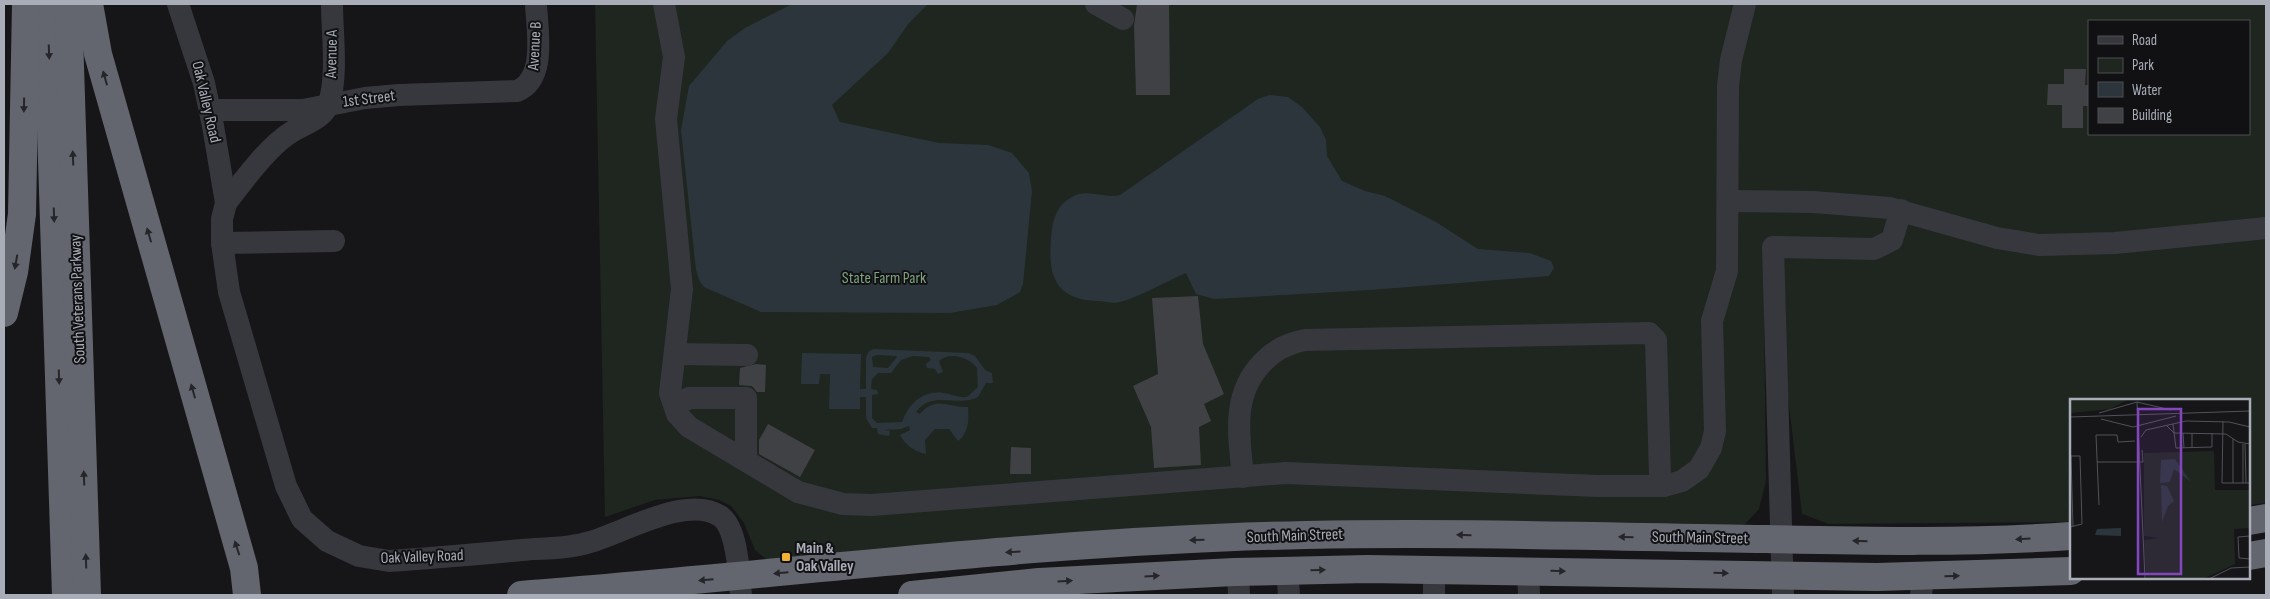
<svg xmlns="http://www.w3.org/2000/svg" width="2270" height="599" font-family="'Sofia Sans Condensed',sans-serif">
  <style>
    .green { fill: #1e261f; fill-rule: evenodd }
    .water { fill: #2c353c; fill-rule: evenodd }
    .building { fill: #404145 }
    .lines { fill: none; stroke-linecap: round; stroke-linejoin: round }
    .minor { stroke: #37383d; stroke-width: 22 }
    .highway { stroke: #63666e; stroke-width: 28 }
    .oneway { fill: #26262a }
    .poi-dot { fill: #f2b134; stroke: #111113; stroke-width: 2 }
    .labels { text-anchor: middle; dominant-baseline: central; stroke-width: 4; stroke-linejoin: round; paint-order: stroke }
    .street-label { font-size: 16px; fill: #a8adb8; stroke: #111113 }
    .park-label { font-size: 16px; fill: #7fa381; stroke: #111113 }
    .poi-label { font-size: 16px; font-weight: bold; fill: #a8adb8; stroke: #111113; text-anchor: start }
    .inset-road { fill: none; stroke: #505258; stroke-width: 1 }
    .view { fill: #8446be; fill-opacity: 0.15; stroke: #8446be; stroke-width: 2.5 }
    .inset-edge { fill: none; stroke: #a8adb8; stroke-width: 2.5 }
  </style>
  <rect width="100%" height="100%" fill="#161618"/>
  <path class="green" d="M595 4H2266V503L2249 505V400H2071V522L1829 524 1802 514 1786 381V302L1764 305 1766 481 1759 509 1745 524 1729 528 771 563 755 550 744 523 731 506 719 500 700 496 655 500 605 517ZM2089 21H2249V134H2089Z"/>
  <g class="water">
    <polygon points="792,4 928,4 909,23 888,53 832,105 840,122 939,143 988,145 1012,153 1029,173 1032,191 1023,284 1020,292 997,305 950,313 761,312 704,287 700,282 696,270 681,130 689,86 727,41 745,28"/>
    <path d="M1269 95 1288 97 1302 107 1320 127 1326 140 1327 156 1342 181 1365 191 1385 196 1436 222 1478 249 1530 253 1551 261 1554 268 1549 276 1370 290 1214 299 1196 294 1186 273C1169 280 1137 298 1120 302 1113 304 1104 301 1097 301 1055 299 1048 276 1051 239 1052 222 1056 205 1072 197 1086 188 1105 199 1120 195L1258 99Z"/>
    <path d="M874 349 968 353 975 356 985 370 992 373 993 383H986L978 397C958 408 932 389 916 412L920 414C937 395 947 408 968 407 969 419 969 433 958 441L949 429H935L925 440 926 454C914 451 905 445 900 435L910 430 909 426 901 429 884 430 890 431 889 436 878 434 877 428H872L866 418V397H860V409H829L830 374H820L819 384H801L802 353 861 354 860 389H866V357L869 351ZM877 355 896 356 897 357 888 368 873 367 872 357ZM913 356 929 357 931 360 926 364 927 368 935 369 938 374 943 372 939 361C949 351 970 357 977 368L978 387 967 397C958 398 952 394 944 393 922 390 909 404 902 422L877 423 872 418V395L878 394 877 390 871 389 872 379 878 373H891L901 360Z"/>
  </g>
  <g class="building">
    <polygon points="1137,4 1169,4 1170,95 1136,95 1134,26"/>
    <polygon points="2064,69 2086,69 2085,85 2089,85 2089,106 2083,106 2083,128 2062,128 2062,105 2047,105 2048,84 2064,84"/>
    <polygon points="1198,296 1203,344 1224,394 1204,404 1211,421 1199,427 1201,465 1154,468 1151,427 1133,386 1158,374 1152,298"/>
    <polygon points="756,364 766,365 765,392 757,392 752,386 739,385 740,368"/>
    <polygon points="768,424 815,450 800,477 759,454 759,440"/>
    <polygon points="1011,447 1031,448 1031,474 1010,474"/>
  </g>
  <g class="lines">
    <g class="minor">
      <path d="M178 4 204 83 213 126 226 203 222 219V243L229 292 286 486 302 519 327 541 359 556 389 561C433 558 478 554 522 550 544 548 568 549 590 542 623 533 687 494 720 516 738 528 739 576 741 595"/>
      <polyline points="664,4 674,57 666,119 682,289 670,393 677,414 689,427 798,492 843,504 872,505 1286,473 1598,486 1664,486 1682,481 1699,469 1711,448 1715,431 1712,321 1727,271 1728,86 1731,60 1745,4"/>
      <polyline points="1096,4 1123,19"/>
      <path d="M211 110H303L365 98 399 95 517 91C547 79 537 30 536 4"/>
      <polyline points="1728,201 1813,202 1890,208 1997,238 2039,245 2115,243 2266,228"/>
      <path d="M226 203C242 182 269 146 290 133 303 124 324 119 329 103 338 75 332 33 332 4"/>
      <polyline points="222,243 334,241"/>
      <polyline points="675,354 747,355"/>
      <polyline points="675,406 689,398 746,398 746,459"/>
      <path d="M1243 477C1239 436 1231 396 1262 363 1274 350 1288 343 1305 340L1649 333 1656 340 1660 475 1664 486"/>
      <polyline points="1434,569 1434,595"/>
      <polyline points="1528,570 1529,595"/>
      <polyline points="1287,571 1289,595"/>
      <polyline points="1238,572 1239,595"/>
      <polyline points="1783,595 1773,247 1874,249 1892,240 1901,210"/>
      <polyline points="1921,595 1923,576"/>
    </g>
    <g class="highway">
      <polyline points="47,4 66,595"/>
      <polyline points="68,4 87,595"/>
      <polyline points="89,4 98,54 244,568 247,595"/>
      <polyline points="4,313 14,272 22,214 26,4"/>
      <polyline points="2249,521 2266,518"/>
      <polyline points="2249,556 2266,553"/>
      <path d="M521 595C782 575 1044 540 1306 535 1460 532 1614 537 1767 539 1868 541 1970 543 2071 536"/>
      <polyline points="912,595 1039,582 1234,572 1367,569 1877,577 2071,571"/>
    </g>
  </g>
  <defs><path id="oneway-solid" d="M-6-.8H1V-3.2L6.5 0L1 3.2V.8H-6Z" transform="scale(1.25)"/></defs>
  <g class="oneway">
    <use href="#oneway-solid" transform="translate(49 52) rotate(88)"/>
    <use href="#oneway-solid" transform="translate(105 78) rotate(-106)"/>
    <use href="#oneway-solid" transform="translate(24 105) rotate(91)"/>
    <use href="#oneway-solid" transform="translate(73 158) rotate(-92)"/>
    <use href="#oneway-solid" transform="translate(54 215) rotate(88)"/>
    <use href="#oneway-solid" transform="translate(149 235) rotate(-106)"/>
    <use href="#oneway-solid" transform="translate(16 262) rotate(100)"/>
    <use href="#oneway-solid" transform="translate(59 377) rotate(88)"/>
    <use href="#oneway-solid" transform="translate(193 391) rotate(-106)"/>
    <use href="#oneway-solid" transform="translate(84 478) rotate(-92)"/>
    <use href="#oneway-solid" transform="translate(1464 535) rotate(-179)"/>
    <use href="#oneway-solid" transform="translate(1626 537) rotate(-179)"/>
    <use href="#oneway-solid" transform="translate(2023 539) rotate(176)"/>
    <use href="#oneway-solid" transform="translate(1197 540) rotate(178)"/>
    <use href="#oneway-solid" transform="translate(1860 541) rotate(-179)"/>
    <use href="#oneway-solid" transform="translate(237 548) rotate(-108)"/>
    <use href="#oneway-solid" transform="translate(1013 552) rotate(176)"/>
    <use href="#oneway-solid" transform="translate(86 561) rotate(-92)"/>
    <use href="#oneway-solid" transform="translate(1318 570) rotate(-2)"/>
    <use href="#oneway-solid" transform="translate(1558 571) rotate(1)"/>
    <use href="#oneway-solid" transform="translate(781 573) rotate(175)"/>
    <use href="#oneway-solid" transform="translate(1721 573) rotate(1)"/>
    <use href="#oneway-solid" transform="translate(1152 576) rotate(-3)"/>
    <use href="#oneway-solid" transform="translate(1952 576) rotate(-1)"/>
    <use href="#oneway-solid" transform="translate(706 580) rotate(175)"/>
    <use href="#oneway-solid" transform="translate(1065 581) rotate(-3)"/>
  </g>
  <rect class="poi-dot" x="781" y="552" width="10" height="10" rx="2.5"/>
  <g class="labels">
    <g class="street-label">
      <text transform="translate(535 46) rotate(-87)">Avenue B</text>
      <text transform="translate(332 54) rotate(-89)">Avenue A</text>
      <text transform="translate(369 99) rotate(-7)">1st Street</text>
      <text transform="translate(206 102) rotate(77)">Oak Valley Road</text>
      <text transform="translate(78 299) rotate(-92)">South Veterans Parkway</text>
      <text transform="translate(1295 536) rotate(-2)">South Main Street</text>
      <text transform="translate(1700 538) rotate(1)">South Main Street</text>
      <text transform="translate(422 557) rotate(-2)">Oak Valley Road</text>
    </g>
    <g class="park-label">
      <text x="884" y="278">State Farm Park</text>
    </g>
    <g class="poi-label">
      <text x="796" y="548">Main &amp;<tspan x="796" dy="18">Oak Valley</tspan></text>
    </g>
  </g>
  <g transform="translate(2070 399)">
    <rect width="180" height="180" fill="#161618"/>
    <path d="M0 0H59L40 10 0 14ZM144 52 145 91H180V129L164 130 165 165 133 180H76L74 141 89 139 74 137V54Z" fill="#1e261f"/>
    <path d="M105 60 121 83 104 70 100 83 90 84 91 61ZM91 86 97 87 104 102 98 107 92 123ZM51 129V137L25 136 27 130Z" fill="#2c353c"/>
    <path class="inset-road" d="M67 3 75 180M29 14 67 3 101 11M0 18 180 12M31 20 63 28 106 17M153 22 152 84H180M103 25 106 49 142 48V34M97 27 104 34 156 35 168 43 180 45M113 34 114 49M122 34V49M71 38 76 31 116 22 159 23 180 28M173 45V84M175 45 176 84M0 57H10L12 125 0 128M1 57 3 128M27 63H73L72 51M163 84V40M29 106 26 36H47L48 43 65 42M180 137 168 138 169 159 180 160M139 180 161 169 180 168"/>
    <path class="view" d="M68 10H111V175H68Z"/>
    <rect width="180" height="180" class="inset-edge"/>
  </g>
  <rect width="2270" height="599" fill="none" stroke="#a8adb8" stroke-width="10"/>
  <rect x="2088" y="20" width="162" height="115" fill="#111113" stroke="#4d4f55"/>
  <rect x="2098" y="36" width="25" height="8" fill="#37383d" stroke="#4d4f55"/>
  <text x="2132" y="45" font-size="15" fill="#a8adb8">Road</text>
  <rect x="2098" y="58" width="25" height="15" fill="#1e261f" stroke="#4d4f55"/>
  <text x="2132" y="70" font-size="15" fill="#a8adb8">Park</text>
  <rect x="2098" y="82" width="25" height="15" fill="#2c353c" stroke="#4d4f55"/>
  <text x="2132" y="95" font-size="15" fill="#a8adb8">Water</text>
  <rect x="2098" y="108" width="25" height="15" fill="#404145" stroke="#4d4f55"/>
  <text x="2132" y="120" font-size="15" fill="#a8adb8">Building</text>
</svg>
